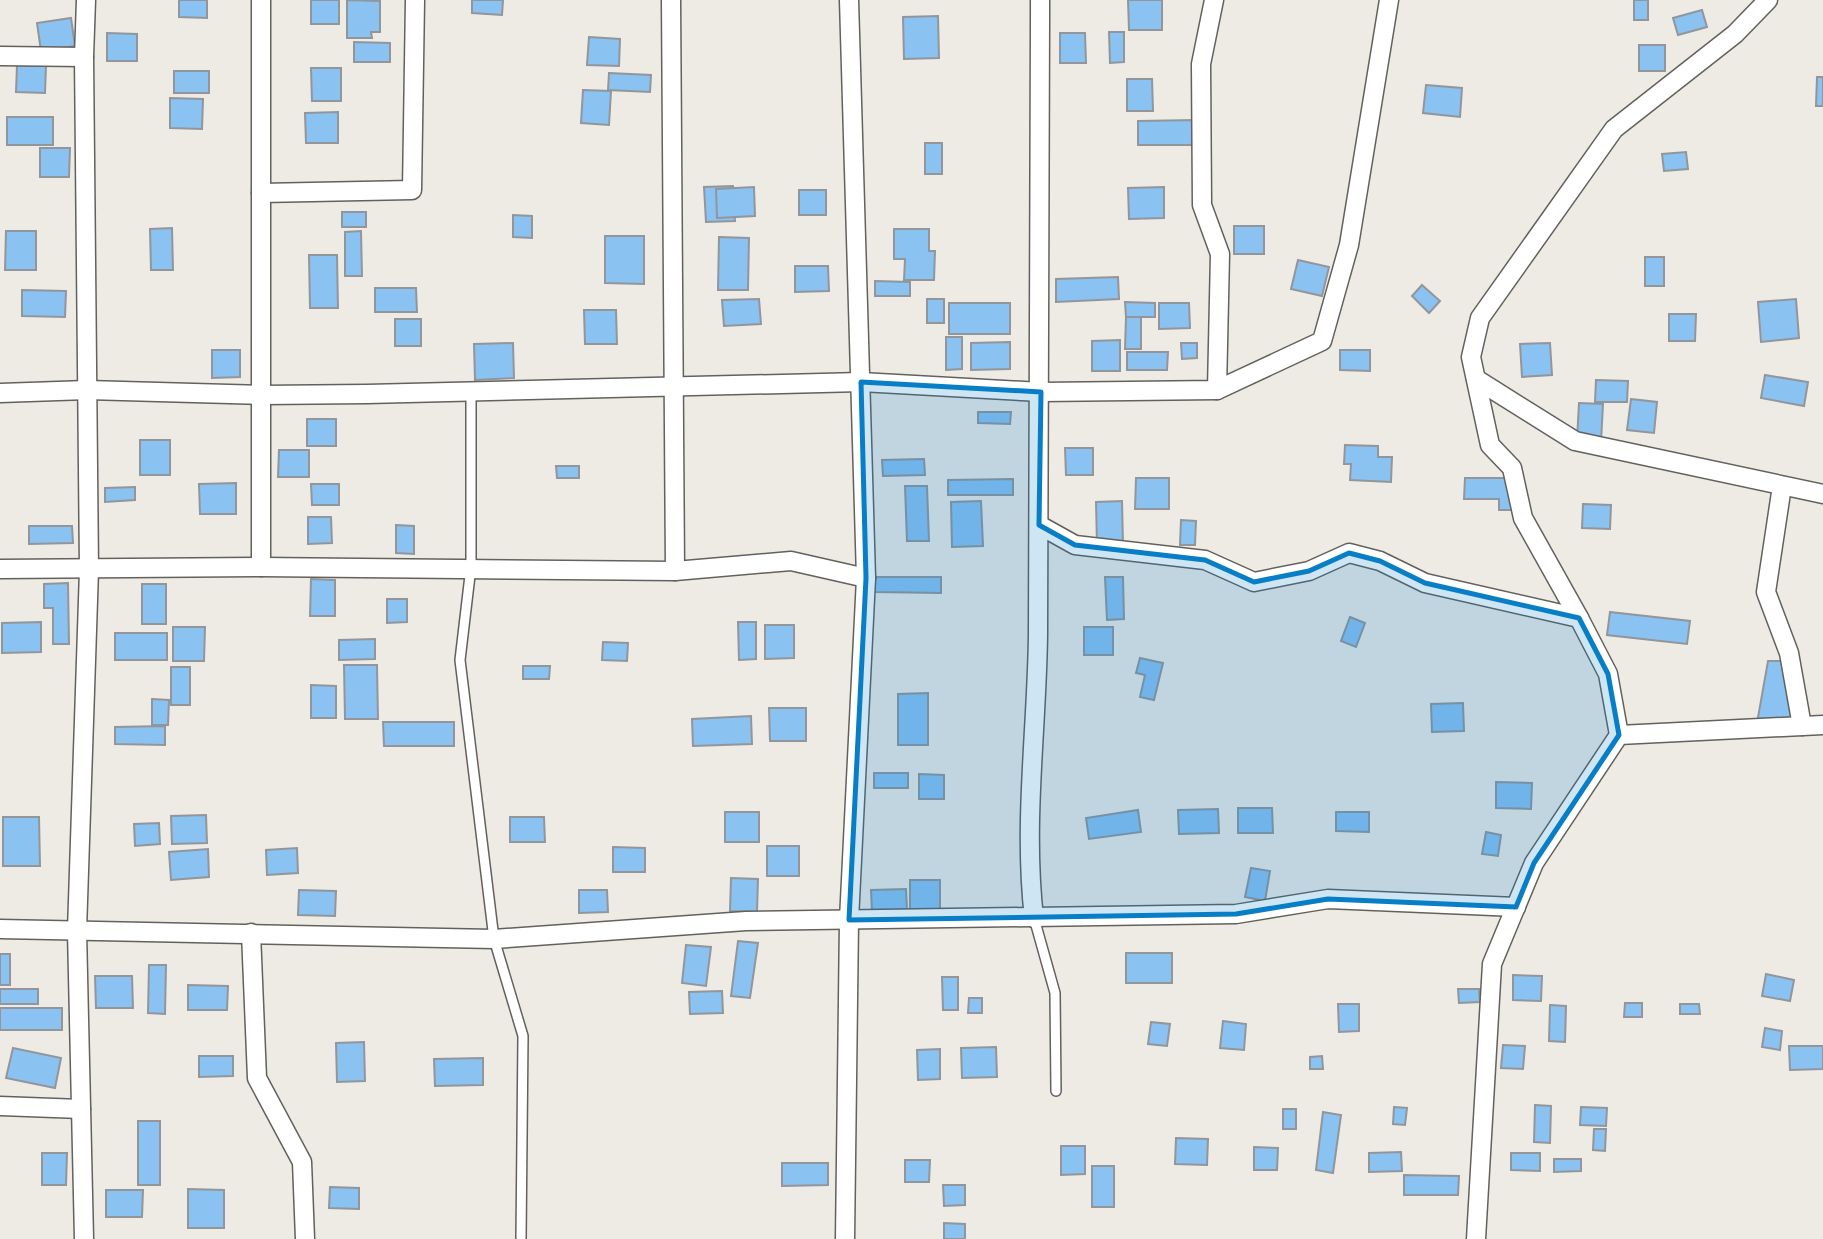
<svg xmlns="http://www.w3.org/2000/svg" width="1823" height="1239" font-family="Inter,sans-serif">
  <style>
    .building { fill: #8ac2f2; stroke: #92969b; stroke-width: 2 }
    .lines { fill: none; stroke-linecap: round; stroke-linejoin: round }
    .lane-casing { stroke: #63615c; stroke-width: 12 }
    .street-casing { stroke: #63615c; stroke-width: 21 }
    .lane { stroke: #fff; stroke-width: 9 }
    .street { stroke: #fff; stroke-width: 18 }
    .marked { fill: #087ec7; fill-opacity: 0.2; stroke: #087ec7; stroke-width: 5; stroke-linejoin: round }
  </style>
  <rect width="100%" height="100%" fill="#eeebe5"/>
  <g class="building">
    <polygon points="179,0 207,0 207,18 179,17"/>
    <rect x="311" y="0" width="28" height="24"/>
    <polygon points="347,0 380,1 380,32 371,32 372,38 347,38"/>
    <polygon points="472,0 503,0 502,15 472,13"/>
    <polygon points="1128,0 1162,0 1162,30 1129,30"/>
    <rect x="1634" y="0" width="14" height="20"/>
    <polygon points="1702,10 1707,27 1678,35 1673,18"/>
    <polygon points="938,16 939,58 904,59 903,17"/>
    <polygon points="71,18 75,46 41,51 37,23"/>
    <polygon points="1109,32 1124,32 1124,62 1110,63"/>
    <polygon points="107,33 137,34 137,61 107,61"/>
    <polygon points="1060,33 1085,33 1086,63 1060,63"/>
    <polygon points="589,37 620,39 619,66 587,65"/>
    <polygon points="354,42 390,43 390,62 354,62"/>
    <rect x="1639" y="45" width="26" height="26"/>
    <polygon points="17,65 46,66 45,93 16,92"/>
    <polygon points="311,68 341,68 341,101 312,101"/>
    <rect x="174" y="71" width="35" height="22"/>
    <polygon points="609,73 651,75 650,92 608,90"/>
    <polygon points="1817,77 1823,77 1823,106 1816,106"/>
    <polygon points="1127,79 1152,79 1153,111 1127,111"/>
    <polygon points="1426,85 1462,88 1460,117 1423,113"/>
    <polygon points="583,90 611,91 609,125 581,123"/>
    <polygon points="170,98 203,99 202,129 170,128"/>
    <polygon points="338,112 338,143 306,143 305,113"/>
    <rect x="7" y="117" width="46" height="28"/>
    <polygon points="1194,120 1194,145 1138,145 1138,121"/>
    <rect x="925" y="143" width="17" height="31"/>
    <polygon points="40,148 70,148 69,177 40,177"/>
    <polygon points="1686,152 1688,169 1664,171 1662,154"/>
    <polygon points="733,186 735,221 706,222 704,187"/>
    <polygon points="754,187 755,216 717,218 716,189"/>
    <polygon points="1164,187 1164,218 1129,219 1128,188"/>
    <rect x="799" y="190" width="27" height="25"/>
    <rect x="342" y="212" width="24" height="15"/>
    <polygon points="513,215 532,216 532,238 513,237"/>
    <rect x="1234" y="226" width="30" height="28"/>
    <polygon points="172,228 173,270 151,270 150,229"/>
    <polygon points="894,229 929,229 929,251 935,251 934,280 904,280 905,259 894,259"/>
    <polygon points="6,231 36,231 36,270 5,270"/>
    <polygon points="361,231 362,276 345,276 345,232"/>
    <polygon points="605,236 644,236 644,284 605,283"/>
    <polygon points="719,237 749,238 748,290 718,290"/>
    <polygon points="309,255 337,255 338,308 310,308"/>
    <rect x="1645" y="257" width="19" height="29"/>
    <polygon points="1298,260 1329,267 1322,296 1291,289"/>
    <polygon points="795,266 828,266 829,291 795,292"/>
    <polygon points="1118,277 1119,299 1056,302 1056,279"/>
    <polygon points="875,281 910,282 910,296 875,296"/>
    <polygon points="1422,285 1440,301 1429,313 1412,296"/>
    <polygon points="375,288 416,288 417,312 375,312"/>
    <polygon points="22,290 66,291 65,317 22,316"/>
    <polygon points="759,299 761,324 724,326 722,300"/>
    <rect x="927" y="299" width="17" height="24"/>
    <polygon points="1796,299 1799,338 1761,342 1758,302"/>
    <polygon points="1125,302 1155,303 1155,317 1126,317"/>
    <rect x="949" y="303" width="61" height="31"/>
    <polygon points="1159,303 1189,303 1190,328 1159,329"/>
    <polygon points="584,310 616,310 617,344 585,344"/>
    <polygon points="1669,314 1696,314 1695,341 1669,341"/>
    <polygon points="1126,317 1141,317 1141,349 1125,349"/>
    <rect x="395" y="319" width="26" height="27"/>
    <polygon points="946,337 962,337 962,369 946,370"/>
    <polygon points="1120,340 1120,371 1092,371 1092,341"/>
    <polygon points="1010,342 1010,369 971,370 971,343"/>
    <polygon points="513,343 514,378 475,380 474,344"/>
    <polygon points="1181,343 1197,343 1197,358 1182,359"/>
    <polygon points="1550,343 1552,375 1522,377 1520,344"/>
    <polygon points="212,350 240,350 240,377 212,378"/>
    <polygon points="1340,350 1370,350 1370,371 1340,370"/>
    <polygon points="1127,352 1168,352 1167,370 1127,370"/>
    <polygon points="1765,375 1808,382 1804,406 1761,398"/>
    <polygon points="1596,380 1628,381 1627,402 1595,402"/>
    <polygon points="1631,399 1657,402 1654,433 1627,430"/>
    <polygon points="1579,403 1603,404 1601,442 1577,440"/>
    <polygon points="978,412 1011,412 1010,424 978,423"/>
    <rect x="307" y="419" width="29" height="27"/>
    <rect x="140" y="440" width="30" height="35"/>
    <polygon points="1345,445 1378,446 1378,457 1392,457 1391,482 1350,480 1351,464 1344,464"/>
    <polygon points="1065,448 1093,448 1093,475 1066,475"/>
    <polygon points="279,450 309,450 309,477 278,477"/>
    <polygon points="924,459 925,475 883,476 882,460"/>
    <polygon points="556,466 579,466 579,478 557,478"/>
    <polygon points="1136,478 1169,478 1169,509 1135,509"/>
    <polygon points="1465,478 1511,478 1515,510 1499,510 1499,499 1464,499"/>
    <polygon points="1013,479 1013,495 948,495 948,480"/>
    <polygon points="236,483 236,514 200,514 199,484"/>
    <polygon points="311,484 339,484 339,505 312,505"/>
    <polygon points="905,486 927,486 929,541 907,541"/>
    <polygon points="135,487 135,500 105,502 105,488"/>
    <polygon points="981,501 983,546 952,547 951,502"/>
    <polygon points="1122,501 1123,544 1097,545 1096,502"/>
    <polygon points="1583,504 1611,505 1610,529 1582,528"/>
    <polygon points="308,517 331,517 332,543 308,544"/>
    <polygon points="1181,520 1196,521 1195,545 1180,545"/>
    <polygon points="396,525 414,526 414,554 396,553"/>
    <polygon points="29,526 72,526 73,543 29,544"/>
    <polygon points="875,577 941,577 941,593 874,592"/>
    <polygon points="1105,577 1123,577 1124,619 1107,620"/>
    <polygon points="311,579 335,580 335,616 310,616"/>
    <polygon points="68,583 69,644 53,644 53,608 44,608 44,584"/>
    <rect x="142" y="584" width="24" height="40"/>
    <polygon points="387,599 407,599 407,622 387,623"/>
    <polygon points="1610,612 1690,621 1687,644 1607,635"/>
    <polygon points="1350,617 1365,623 1356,647 1341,641"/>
    <polygon points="41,622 41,652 2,653 2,623"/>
    <polygon points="738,622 756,622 756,659 739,660"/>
    <polygon points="765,625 794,625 794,658 765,659"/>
    <polygon points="173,627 205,627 204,661 173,661"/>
    <rect x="1084" y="627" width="29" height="28"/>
    <rect x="115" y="633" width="52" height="27"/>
    <polygon points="375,639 375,659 339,660 339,640"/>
    <polygon points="603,642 628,643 627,661 602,660"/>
    <polygon points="1140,658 1163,663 1154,700 1140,697 1145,675 1136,673"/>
    <polygon points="1768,661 1782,661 1792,718 1757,723"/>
    <polygon points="344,665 377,665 378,719 345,719"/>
    <polygon points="523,666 550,666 549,679 523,679"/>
    <rect x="171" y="667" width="19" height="38"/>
    <polygon points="311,685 336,686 336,718 311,718"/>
    <polygon points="928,693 928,745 898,745 898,694"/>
    <polygon points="152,699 169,700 168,725 152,725"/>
    <polygon points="1463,703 1464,731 1432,732 1431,704"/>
    <polygon points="769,708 806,708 806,741 770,741"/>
    <polygon points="751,716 752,744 693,746 692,719"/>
    <polygon points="383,722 454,722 454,746 384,746"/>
    <polygon points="165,726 165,745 115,744 115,727"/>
    <rect x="874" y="773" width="34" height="15"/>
    <polygon points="919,774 944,775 944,799 919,799"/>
    <polygon points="1496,782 1532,783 1531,809 1496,808"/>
    <polygon points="1238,808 1272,808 1273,833 1238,833"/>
    <polygon points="1218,809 1219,833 1179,834 1178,810"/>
    <polygon points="1138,810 1141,832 1089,839 1086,818"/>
    <rect x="725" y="812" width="34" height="30"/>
    <polygon points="1336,812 1369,812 1369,832 1336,831"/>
    <polygon points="206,815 207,843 172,844 171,816"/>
    <polygon points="3,817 39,817 40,866 3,866"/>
    <polygon points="510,817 544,817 545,842 510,842"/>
    <polygon points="159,823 160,844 135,846 134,824"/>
    <polygon points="1486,832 1501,835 1498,856 1482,854"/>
    <rect x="767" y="846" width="32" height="30"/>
    <polygon points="613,847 645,848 645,872 613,872"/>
    <polygon points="297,848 298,873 267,875 266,850"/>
    <polygon points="208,849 209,877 171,880 169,852"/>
    <polygon points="1251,868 1270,871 1265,901 1245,897"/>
    <polygon points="731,878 758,879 757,912 730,911"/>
    <rect x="910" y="880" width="30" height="32"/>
    <polygon points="906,889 907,911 872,912 871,890"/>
    <polygon points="299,890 336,891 335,916 298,915"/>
    <polygon points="579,890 607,890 608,912 579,913"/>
    <polygon points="738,941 758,943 750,998 731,996"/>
    <polygon points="686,945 711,947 706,986 682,983"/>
    <rect x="1126" y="953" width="46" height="30"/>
    <rect x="0" y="954" width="10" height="31"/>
    <polygon points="149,965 166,965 165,1014 148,1013"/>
    <polygon points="1766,974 1794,980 1790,1001 1762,996"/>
    <polygon points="1513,975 1542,976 1541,1001 1513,1000"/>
    <polygon points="95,976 132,976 133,1008 96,1008"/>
    <polygon points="942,977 958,977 958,1010 943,1010"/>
    <polygon points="188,985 228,986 227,1010 188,1010"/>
    <rect x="0" y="989" width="38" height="15"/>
    <polygon points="1458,989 1479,989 1480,1002 1459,1003"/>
    <polygon points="722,991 723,1013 690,1014 689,992"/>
    <polygon points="969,998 982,998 982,1013 968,1013"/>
    <polygon points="1625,1003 1642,1003 1642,1017 1624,1017"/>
    <polygon points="1338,1004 1359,1004 1359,1031 1339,1032"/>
    <polygon points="1680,1004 1699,1004 1700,1014 1680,1014"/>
    <polygon points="1550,1005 1566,1006 1565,1042 1549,1041"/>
    <rect x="0" y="1008" width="62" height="22"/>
    <polygon points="1223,1021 1246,1024 1244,1050 1220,1048"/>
    <polygon points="1151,1022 1170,1024 1167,1046 1148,1044"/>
    <polygon points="1765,1028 1782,1031 1780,1050 1762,1047"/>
    <polygon points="364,1042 365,1081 337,1082 336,1043"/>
    <polygon points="1503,1045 1525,1046 1523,1069 1501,1068"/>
    <polygon points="1789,1046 1823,1046 1823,1069 1790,1070"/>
    <polygon points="996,1047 997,1077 962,1078 961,1048"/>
    <polygon points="13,1048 61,1058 55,1088 6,1078"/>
    <polygon points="940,1049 940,1079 918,1080 917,1050"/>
    <polygon points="199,1056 233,1056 233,1076 199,1077"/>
    <polygon points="1322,1056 1323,1069 1310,1069 1310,1057"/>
    <polygon points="483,1058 483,1085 435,1086 434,1059"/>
    <polygon points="1535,1105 1551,1106 1550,1143 1534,1142"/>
    <polygon points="1394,1107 1407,1108 1405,1125 1393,1124"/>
    <polygon points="1581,1107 1607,1108 1606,1126 1580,1125"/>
    <rect x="1283" y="1109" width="13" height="20"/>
    <polygon points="1323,1112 1341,1115 1333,1173 1316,1170"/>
    <rect x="138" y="1121" width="22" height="64"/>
    <polygon points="1594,1129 1606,1129 1605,1151 1593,1150"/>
    <polygon points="1176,1138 1208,1139 1207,1165 1175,1164"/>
    <polygon points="1061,1146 1085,1146 1085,1174 1061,1175"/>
    <polygon points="1254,1147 1278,1148 1277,1170 1254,1170"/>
    <polygon points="1401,1152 1402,1171 1369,1172 1369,1153"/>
    <polygon points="42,1153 67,1153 66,1185 42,1185"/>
    <polygon points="1511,1153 1540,1153 1540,1171 1511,1170"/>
    <polygon points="1554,1159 1581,1159 1581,1171 1554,1172"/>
    <polygon points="905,1160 930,1160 929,1182 905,1182"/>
    <polygon points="782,1163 828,1163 828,1185 782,1186"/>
    <rect x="1092" y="1166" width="22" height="41"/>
    <polygon points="1404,1175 1459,1176 1458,1195 1404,1195"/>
    <polygon points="943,1185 965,1185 965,1205 944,1206"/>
    <polygon points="330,1187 359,1188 359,1209 329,1208"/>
    <polygon points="188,1189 224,1190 224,1228 188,1228"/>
    <polygon points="106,1190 143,1190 142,1217 106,1217"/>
    <polygon points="944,1223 965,1224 965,1239 944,1239"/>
  </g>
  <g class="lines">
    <defs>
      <g id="lane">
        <polyline points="471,392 471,567 460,660 494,939 523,1036 521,1239"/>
        <polyline points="1034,918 1055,993 1056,1091"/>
      </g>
      <g id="street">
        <polyline points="671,0 675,571"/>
        <polyline points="1214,0 1201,64 1202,205 1220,254 1217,390"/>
        <polyline points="0,56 84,57"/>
        <polyline points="261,193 412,190 415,0"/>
        <polyline points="1476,379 1575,441 1823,494"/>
        <polyline points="0,393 87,390 262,395 367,394 861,382 1041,392 1217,390 1322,341 1349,245 1389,0"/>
        <polyline points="1782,486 1766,592 1789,653 1802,726"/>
        <polyline points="1039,525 1075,545 1205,560 1254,582 1309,571 1349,553 1380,561 1425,583 1579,618 1608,674 1619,735 1534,863 1492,964 1476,1239"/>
        <polyline points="261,567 261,0"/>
        <polyline points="0,569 261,567 675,571 791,561 866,578"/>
        <polyline points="1579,618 1523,518 1512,468 1490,445 1471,357 1480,318 1614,129 1735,34 1768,0"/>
        <polyline points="1619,735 1823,725"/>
        <path d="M1034 918C1023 823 1037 729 1038 634 1039 422 1041 211 1040 0"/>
        <polyline points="0,929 494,939 746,921 1236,914 1328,899 1516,907"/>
        <polyline points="251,933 257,1078 302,1162 305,1239"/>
        <polyline points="0,1106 81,1109"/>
        <polyline points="84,1239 77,931 89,570 84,57 86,0"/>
        <polyline points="845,1239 849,920 866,578 849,0"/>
      </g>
    </defs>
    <use href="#lane" class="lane-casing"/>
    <use href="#street" class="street-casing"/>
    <use href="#lane" class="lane"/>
    <use href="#street" class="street"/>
  </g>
  <path class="marked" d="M861 382 1041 392 1039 525 1075 545 1205 560 1254 582 1309 571 1349 553 1380 561 1425 583 1579 618 1608 674 1619 735 1534 863 1516 907 1328 899 1236 914 849 920 866 578Z"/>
</svg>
